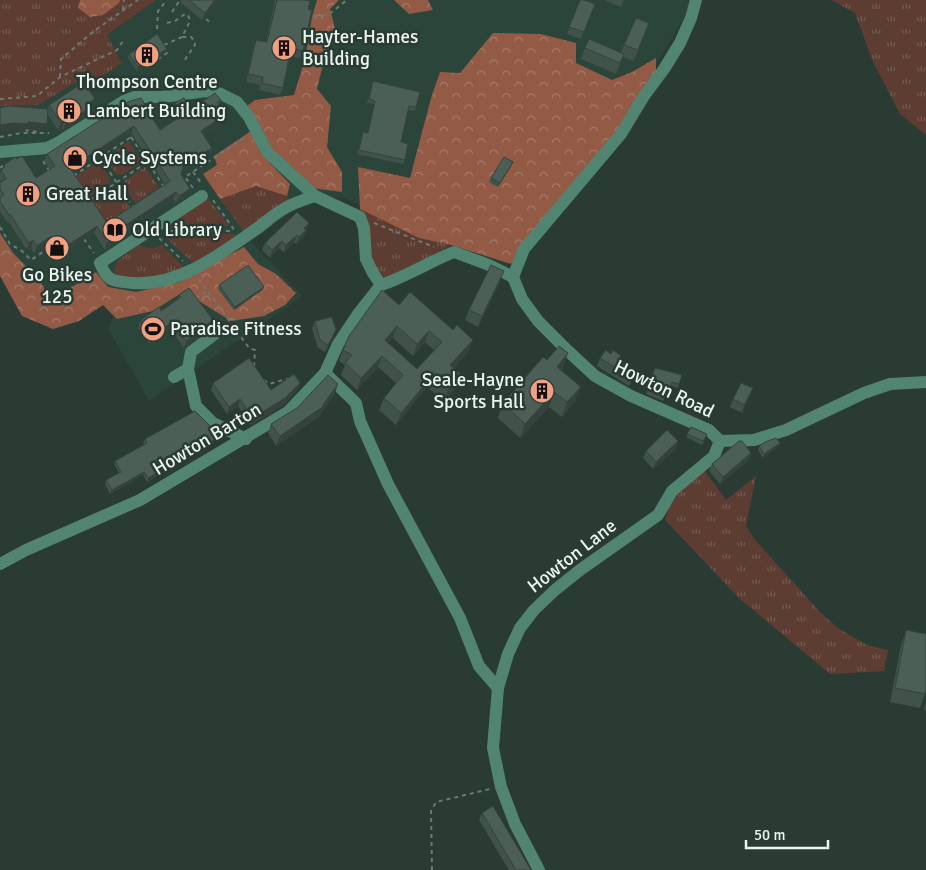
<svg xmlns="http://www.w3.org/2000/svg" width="926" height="870" font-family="Signika,sans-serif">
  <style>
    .built { fill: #2b453b }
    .grass { fill: url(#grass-tufts) }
    .forest { fill: url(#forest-crowns) }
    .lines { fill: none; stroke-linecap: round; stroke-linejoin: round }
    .path { stroke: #6b7a74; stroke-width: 2; stroke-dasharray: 4 4; stroke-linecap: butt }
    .minor { stroke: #518572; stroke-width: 12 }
    .wall { fill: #41524b; fill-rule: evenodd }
    .shaded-wall { fill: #35423d }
    .building { fill: #4c5f57; stroke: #35423d; fill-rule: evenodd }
    .labels { text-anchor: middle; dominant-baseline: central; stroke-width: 5; stroke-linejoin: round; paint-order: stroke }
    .poi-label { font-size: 19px; fill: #ebf6f1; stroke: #2a3b34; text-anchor: start }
    .street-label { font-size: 19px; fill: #ebf6f1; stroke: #2a3b34 }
  </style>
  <defs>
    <pattern id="grass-tufts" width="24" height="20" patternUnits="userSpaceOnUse" patternTransform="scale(1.25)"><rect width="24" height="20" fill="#5d3d32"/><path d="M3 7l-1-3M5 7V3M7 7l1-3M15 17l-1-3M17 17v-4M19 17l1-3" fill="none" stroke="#745a50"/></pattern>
    <pattern id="forest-crowns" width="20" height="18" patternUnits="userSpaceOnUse" patternTransform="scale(1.25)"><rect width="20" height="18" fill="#935a46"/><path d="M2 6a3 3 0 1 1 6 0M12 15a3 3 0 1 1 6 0" fill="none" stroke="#a77a6a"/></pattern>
  </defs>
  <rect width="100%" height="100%" fill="#2a3b34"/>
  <polygon class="built" points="156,0 692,0 690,8 616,130 432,237 342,197 305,202 251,242 303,296 149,401 109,330 113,315 103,305 79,321 53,329 22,316 0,276 0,106 38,105 75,83 102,76 122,63 107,35"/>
  <g class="grass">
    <polygon points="0,0 80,0 79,2 119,3 120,0 156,0 107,35 122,63 102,76 75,83 38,105 0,106"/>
    <polygon points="831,0 926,0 926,135 900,114 873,62 855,13"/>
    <polygon points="129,141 142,162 122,175 116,174 105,158"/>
    <polygon points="99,161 110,178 109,183 88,197 75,177"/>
    <polygon points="145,167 159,187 135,203 124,186 124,181"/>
    <polygon points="256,186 287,196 292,200 244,232 220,199"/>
    <polygon points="113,189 119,190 130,207 106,223 93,202"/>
    <polygon points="208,198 229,226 170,228 169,224"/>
    <path d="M360 209 419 238 451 245 427 259 385 278C364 263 373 248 369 228 367 222 363 215 360 209Z"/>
    <polygon points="169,234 235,234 238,238 193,263 167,239"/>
    <path d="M139 245C148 249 153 250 162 245L185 268C159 279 142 279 114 277L117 261Z"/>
    <path d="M705 471 726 500 756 476 746 526 756 541 820 612 839 629 867 645 888 650 884 671 830 674 739 598 665 520C671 495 686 486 705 471Z"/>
  </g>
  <g class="forest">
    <polygon points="80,0 120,0 119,3 103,15 90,17 78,8"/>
    <polygon points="317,0 339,0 330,9 338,40 327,48 317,89 331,106 327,147 342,172 342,192 312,188 270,149 247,106 255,100 294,95 305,59 312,17"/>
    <polygon points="394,0 428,0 433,10 409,14"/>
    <polygon points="493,33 541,34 576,43 576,63 612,80 632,72 656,58 656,71 618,132 511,264 451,245 419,238 360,209 358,167 410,178 431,98 440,72 460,73"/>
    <polygon points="251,131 261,154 290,184 287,196 256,186 220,199 203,174 217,165 214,156"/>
    <polygon points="0,233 13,253 39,279 51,300 96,272 108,287 136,292 180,282 244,247 258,264 276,274 296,293 285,305 264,316 231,321 194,298 186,290 153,311 117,319 103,305 79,321 53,329 22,316 0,276"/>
  </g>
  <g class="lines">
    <g class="path">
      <polyline points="123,10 124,0"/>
      <polyline points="172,12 180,0"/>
      <polyline points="314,16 328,15 347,0"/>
      <polyline points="206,19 211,23"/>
      <polyline points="167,23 175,21 185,14 188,15 190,21 182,37 191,37 194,40 195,45 184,61"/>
      <polyline points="157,29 158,11 167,0"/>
      <polyline points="164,45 182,37"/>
      <polyline points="151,64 167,53 165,50"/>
      <polyline points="60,77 61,59 94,31 138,0"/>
      <polyline points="0,99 37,96 60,77 117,50 123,41"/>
      <polyline points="25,130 37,132"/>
      <polyline points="0,137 21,133 49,133"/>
      <polygon points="131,137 164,187 104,226 72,177"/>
      <polyline points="101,159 133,207"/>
      <polyline points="43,161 50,172"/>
      <polyline points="0,168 5,164"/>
      <polyline points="193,172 202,184"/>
      <polyline points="193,188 185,177 247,136"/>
      <polyline points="90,200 149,161"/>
      <polyline points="213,200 235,231"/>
      <polyline points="374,223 434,247"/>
      <polyline points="0,227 10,244 22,251 31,260 46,250"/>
      <polyline points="170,231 233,231"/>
      <polyline points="159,238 183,261"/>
      <polyline points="84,239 94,253"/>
      <polyline points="199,279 249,348 255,350 254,367"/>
      <polyline points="196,298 207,291"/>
      <polyline points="264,380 269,384 290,378"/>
      <polyline points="432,870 431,811 436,802 490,789"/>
    </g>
    <g class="minor">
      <polyline points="696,0 691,18 680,43 664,69 644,96 621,134 524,249 513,277 522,299 538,321 568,351 595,376 631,396 709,430 720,441 754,440 786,430 864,393 890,384 926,382"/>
      <path d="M0 152 47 148 59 142 124 101 134 97H163L206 91 221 94 237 102 249 117 267 152 315 196 360 217 364 228 366 259 373 273 381 285C407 276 429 262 454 252L489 265 513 277"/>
      <path d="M202 196 100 263C108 282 112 281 132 283 179 287 222 253 259 227 268 220 277 212 287 207 296 202 306 199 315 196"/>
      <polyline points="216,333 191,352 188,369 196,406 213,423 246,439"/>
      <polyline points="327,375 356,403 360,421 388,484 460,618 479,666 498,688"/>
      <polyline points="174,377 188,369"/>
      <polyline points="0,564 26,550 140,500 288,412 325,373 338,344 358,314 381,285"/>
      <polyline points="539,870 515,824 501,787 493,748 498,688 508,654 520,628 534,610 555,590 580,570 658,515 672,491 714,456 720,441"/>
    </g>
  </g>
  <g class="wall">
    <polygon points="181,0 218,0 202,20 181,3"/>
    <polygon points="275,0 304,0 308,9 303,51 300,58 290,56 283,88 280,95 259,90 260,85 246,82 253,47 256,40 266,42"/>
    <polygon points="580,0 595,4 581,39 567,34"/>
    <polygon points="606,0 624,0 621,7 606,1"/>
    <polygon points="645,34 634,61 623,57 616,74 581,59 585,48 621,53 624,45"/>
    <polygon points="167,49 166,52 137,71 128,58 129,54"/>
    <polygon points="373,81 416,107 415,111 408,110 401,142 405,160 403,164 357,154 363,132 368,133 374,104 367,103"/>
    <polygon points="95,99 90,113 63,130 62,128 58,130 48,115 45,131 26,129 25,131 11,130 47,109 49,105"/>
    <path d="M221 100 219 105 223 122 203 135 212 148 209 155 182 172 181 174 188 196 176 203 173 199 118 236 115 243 105 250 94 233 56 258 47 244 34 253 31 248 27 250 8 221 7 222 0 212V182H1L0 180V172L2 169 4 165 17 159 36 178 50 169 44 161 47 154 147 110 160 130 178 118 173 111 175 103 191 109ZM131 133 165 184 107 223 72 172Z"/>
    <polygon points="511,166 498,187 489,182 491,178"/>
    <polygon points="309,223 303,238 296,244 294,242 284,253 279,248 270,258 262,250 265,243"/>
    <polygon points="500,282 478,327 465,320 469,310"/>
    <polygon points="219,285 262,290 234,310 218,289"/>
    <polygon points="179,295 213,320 210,327 184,348 170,329 150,344 138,328 141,320 161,311 178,299"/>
    <path d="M399 305 469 351 454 368 462 375 457 387 444 401 427 387 396 425 379 410 384 398 396 383 378 367 357 390 341 375 345 365 339 361 343 350ZM393 338 413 356 425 342 434 350 417 369 388 343Z"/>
    <polygon points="315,321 333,337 325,352 318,348 312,329"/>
    <polygon points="611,354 621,356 620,359 637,371 634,378 629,386 597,366 600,358"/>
    <polygon points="547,360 563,368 561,370 575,401 562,417 549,407 520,438 498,418 503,403"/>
    <polygon points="655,368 682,375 678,388 670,385 663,401 646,394"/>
    <polygon points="213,383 271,390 300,383 297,390 283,406 251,425 238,406 227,414 211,390"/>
    <polygon points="753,388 750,396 742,413 730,407 733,399"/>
    <polygon points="335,394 322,412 320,416 276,446 268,433 271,424"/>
    <polygon points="209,425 221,432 220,435 207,448 147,482 143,475 110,494 105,484 106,480 119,473 114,464 115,461 144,445 143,443 145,439"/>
    <polygon points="691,427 707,434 702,445 686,437"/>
    <polygon points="780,443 778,447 763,458 758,450 759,446"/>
    <polygon points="676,449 653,469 643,458 646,451"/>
    <polygon points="751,453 749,460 720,484 709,471 712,464"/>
    <polygon points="906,631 925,694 920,708 890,702 901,645"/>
    <polygon points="926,702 926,711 924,709"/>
    <polygon points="482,813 531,870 509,870 479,820"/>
  </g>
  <g class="shaded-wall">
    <polygon points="215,0 218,0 202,20 205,13"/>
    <polygon points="649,23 645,34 634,61 638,50"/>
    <polygon points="167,49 166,52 137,71 138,67"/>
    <polygon points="95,99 90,113 63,130 66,123 90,102"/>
    <polygon points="225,115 223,122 198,138 201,131"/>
    <polygon points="64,121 62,128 58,130 61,123"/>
    <polygon points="28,122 47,124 45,131 26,129 25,131 11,130 0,132 0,125"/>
    <polygon points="134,126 131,133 67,176 70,168"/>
    <polygon points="212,148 209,155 181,173 183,166"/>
    <polygon points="513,162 511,166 498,187 500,183"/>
    <polygon points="190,189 188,196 176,203 179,196"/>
    <polygon points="176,192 173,199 113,239 115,232"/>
    <polygon points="309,223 303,238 296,244 299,237 304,228"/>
    <polygon points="97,226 94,233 56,258 59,251"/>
    <polygon points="297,235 294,242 284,253 286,245"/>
    <polygon points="118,236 115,243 105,250 107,243"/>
    <polygon points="50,237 47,244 34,253 37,246"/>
    <polygon points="33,240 31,248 27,250 29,243"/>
    <polygon points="282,241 279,248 270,258 272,250"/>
    <polygon points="504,271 500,282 478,327 482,316"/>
    <polygon points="264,287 262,290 234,310 235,307"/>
    <polygon points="213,320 210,327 184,348 186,341"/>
    <polygon points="172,322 170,329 150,344 153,336"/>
    <polygon points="397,326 393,338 381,351 385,340"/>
    <polygon points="336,330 333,337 325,352 328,345"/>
    <polygon points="429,331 425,342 413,356 417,344"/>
    <polygon points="473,340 469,351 446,377 450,365"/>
    <polygon points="568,353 563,368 552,381 557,367"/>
    <polygon points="382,356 378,367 357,390 361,378"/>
    <polygon points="637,371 634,378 629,386 632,378"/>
    <polygon points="462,375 457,387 444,401 448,390"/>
    <polygon points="432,376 427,387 396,425 401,413"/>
    <polygon points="300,383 297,390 283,406 251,425 253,418"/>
    <polygon points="338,384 335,394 322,412 320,416 276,446 280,436 323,405"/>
    <polygon points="581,387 575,401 562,417 567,402"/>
    <polygon points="753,388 750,396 742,413 744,405"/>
    <polygon points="554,392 549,407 520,438 525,424"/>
    <polygon points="240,399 238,406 227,414 229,407"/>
    <polygon points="221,432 220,435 207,448 147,482 148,478"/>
    <polygon points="678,441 676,449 653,469 656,462"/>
    <polygon points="780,443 778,447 763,458 764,454"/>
    <polygon points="751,453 749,460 720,484 723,477"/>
    <polygon points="144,472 143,475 110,494 112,490"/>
  </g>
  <g class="building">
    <polygon points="189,0 215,0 205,13"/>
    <polygon points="277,0 304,0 310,1 308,9 312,10 303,51 291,48 283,88 262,83 263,77 248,74 256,40 267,42"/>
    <polygon points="580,0 584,0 595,4 584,32 569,27"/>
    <polygon points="636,18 649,23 638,50 624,45"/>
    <polygon points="157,34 167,49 138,67 129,54"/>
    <polygon points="589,39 624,54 620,63 585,48"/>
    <polygon points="373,81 420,92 416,107 409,106 401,142 408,144 405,160 359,150 363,132 368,133 375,101 369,99"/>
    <polygon points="84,82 95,99 90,102 93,106 66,123 64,121 61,123 49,105"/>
    <path d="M215 93 221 100 217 102 225 115 201 131 212 148 183 166 181 174 190 189 179 196 176 192 115 232 118 236 107 243 97 226 59 251 50 237 37 246 33 240 29 243 10 214 9 215 0 201V198L4 195 0 189V182L6 179 1 170 5 167 4 165 15 157 17 159 22 156 36 178 55 166 47 154 130 101 141 98 147 108H146L160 130 183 115 175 103 184 98 191 109ZM134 126 170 181 107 223 70 168Z"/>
    <polygon points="8,106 48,109 47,124 28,122 28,124 14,123 0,125 0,108"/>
    <polygon points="504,157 513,162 500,183 491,178"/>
    <polygon points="297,212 309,223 304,228 306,230 299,237 297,235 286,245 282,241 272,250 265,243"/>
    <polygon points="248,265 264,287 235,307 219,285"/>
    <polygon points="491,265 504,271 482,316 469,310"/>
    <polygon points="189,288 213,320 186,341 172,322 153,336 141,320 159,307 161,311 181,297 179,295"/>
    <path d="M382 290 399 305 410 292 453 330 457 325 473 340 450 365 462 375 448 390 432 376 401 413 384 398 403 375 382 356 361 378 345 363 352 355 343 350 349 336ZM397 326 417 344 429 331 442 342 417 369 385 340Z"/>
    <polygon points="332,317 336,330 328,345 320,340 315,321"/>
    <polygon points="559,346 568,353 557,367 581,387 567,402 554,392 525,424 503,403 543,357 547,360"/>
    <polygon points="606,350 611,354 613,350 621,356 619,359 637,371 632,378 600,358"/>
    <polygon points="249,358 271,390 294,374 300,383 285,398 253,418 240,399 229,407 213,383"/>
    <polygon points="655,368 682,375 679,384 672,382 665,398 647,390"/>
    <polygon points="328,375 338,384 323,405 324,406 280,436 271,424 297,408"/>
    <polygon points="741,383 753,388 744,405 733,399"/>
    <polygon points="195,411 209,425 221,432 209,445 148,478 144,472 112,490 106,480 121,472 115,461 147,443 145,439"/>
    <polygon points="691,427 707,434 703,441 687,434"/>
    <polygon points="667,430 678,441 656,462 646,451"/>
    <polygon points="776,438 780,443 764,454 759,446 765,442"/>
    <polygon points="739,441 742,441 751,453 723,477 712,464"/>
    <polygon points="906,630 926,634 926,689 925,694 895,688"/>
    <polygon points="493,806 531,870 516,870 482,813"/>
  </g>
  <defs>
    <symbol id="building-disc" viewBox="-11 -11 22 22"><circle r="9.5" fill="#f39f82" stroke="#2a3b34"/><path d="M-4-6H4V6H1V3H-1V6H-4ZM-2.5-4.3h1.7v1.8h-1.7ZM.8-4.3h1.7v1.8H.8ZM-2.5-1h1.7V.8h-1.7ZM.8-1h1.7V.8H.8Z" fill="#111"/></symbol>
    <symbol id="shop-disc" viewBox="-11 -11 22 22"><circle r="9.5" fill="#f39f82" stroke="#2a3b34"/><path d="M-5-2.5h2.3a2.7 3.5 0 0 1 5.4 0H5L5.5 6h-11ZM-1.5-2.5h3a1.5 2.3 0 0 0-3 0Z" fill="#111"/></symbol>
    <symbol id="library-disc" viewBox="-11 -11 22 22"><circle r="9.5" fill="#f39f82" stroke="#2a3b34"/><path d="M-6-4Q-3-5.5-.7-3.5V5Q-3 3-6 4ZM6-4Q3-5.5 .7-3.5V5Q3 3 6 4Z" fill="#111"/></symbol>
    <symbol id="stadium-disc" viewBox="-11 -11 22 22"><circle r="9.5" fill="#f39f82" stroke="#2a3b34"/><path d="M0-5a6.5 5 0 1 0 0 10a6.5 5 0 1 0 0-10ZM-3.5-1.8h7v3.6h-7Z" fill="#111"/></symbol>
  </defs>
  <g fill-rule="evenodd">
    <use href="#building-disc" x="270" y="34" width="28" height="28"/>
    <use href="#building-disc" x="133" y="41" width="28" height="28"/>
    <use href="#building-disc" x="55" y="97" width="28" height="28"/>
    <use href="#shop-disc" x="61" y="144" width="28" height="28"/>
    <use href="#building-disc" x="14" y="180" width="28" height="28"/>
    <use href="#library-disc" x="101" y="216" width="28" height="28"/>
    <use href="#shop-disc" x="43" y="234" width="28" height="28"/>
    <use href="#stadium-disc" x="139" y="315" width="28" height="28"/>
    <use href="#building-disc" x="528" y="377" width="28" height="28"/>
  </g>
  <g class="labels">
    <g class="poi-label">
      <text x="302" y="37">Hayter-Hames<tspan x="302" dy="22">Building</tspan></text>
      <text x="147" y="82" text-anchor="middle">Thompson Centre</text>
      <text x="86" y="111">Lambert Building</text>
      <text x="92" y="158">Cycle Systems</text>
      <text x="46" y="194">Great Hall</text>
      <text x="132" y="230">Old Library</text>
      <text x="57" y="275" text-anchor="middle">Go Bikes<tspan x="57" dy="22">125</tspan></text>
      <text x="170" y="329">Paradise Fitness</text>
      <text x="524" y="380" text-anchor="end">Seale-Hayne<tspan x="524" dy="22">Sports Hall</tspan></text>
    </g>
    <g class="street-label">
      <text transform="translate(664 389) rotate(26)">Howton Road</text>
      <text transform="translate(207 439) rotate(-31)">Howton Barton</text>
      <text transform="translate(572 556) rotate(-38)">Howton Lane</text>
    </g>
  </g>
  <path d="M746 840v8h82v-8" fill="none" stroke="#ebf6f1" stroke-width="2.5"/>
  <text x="754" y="840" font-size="15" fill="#ebf6f1" stroke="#2a3b34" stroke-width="4" paint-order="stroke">50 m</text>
</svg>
